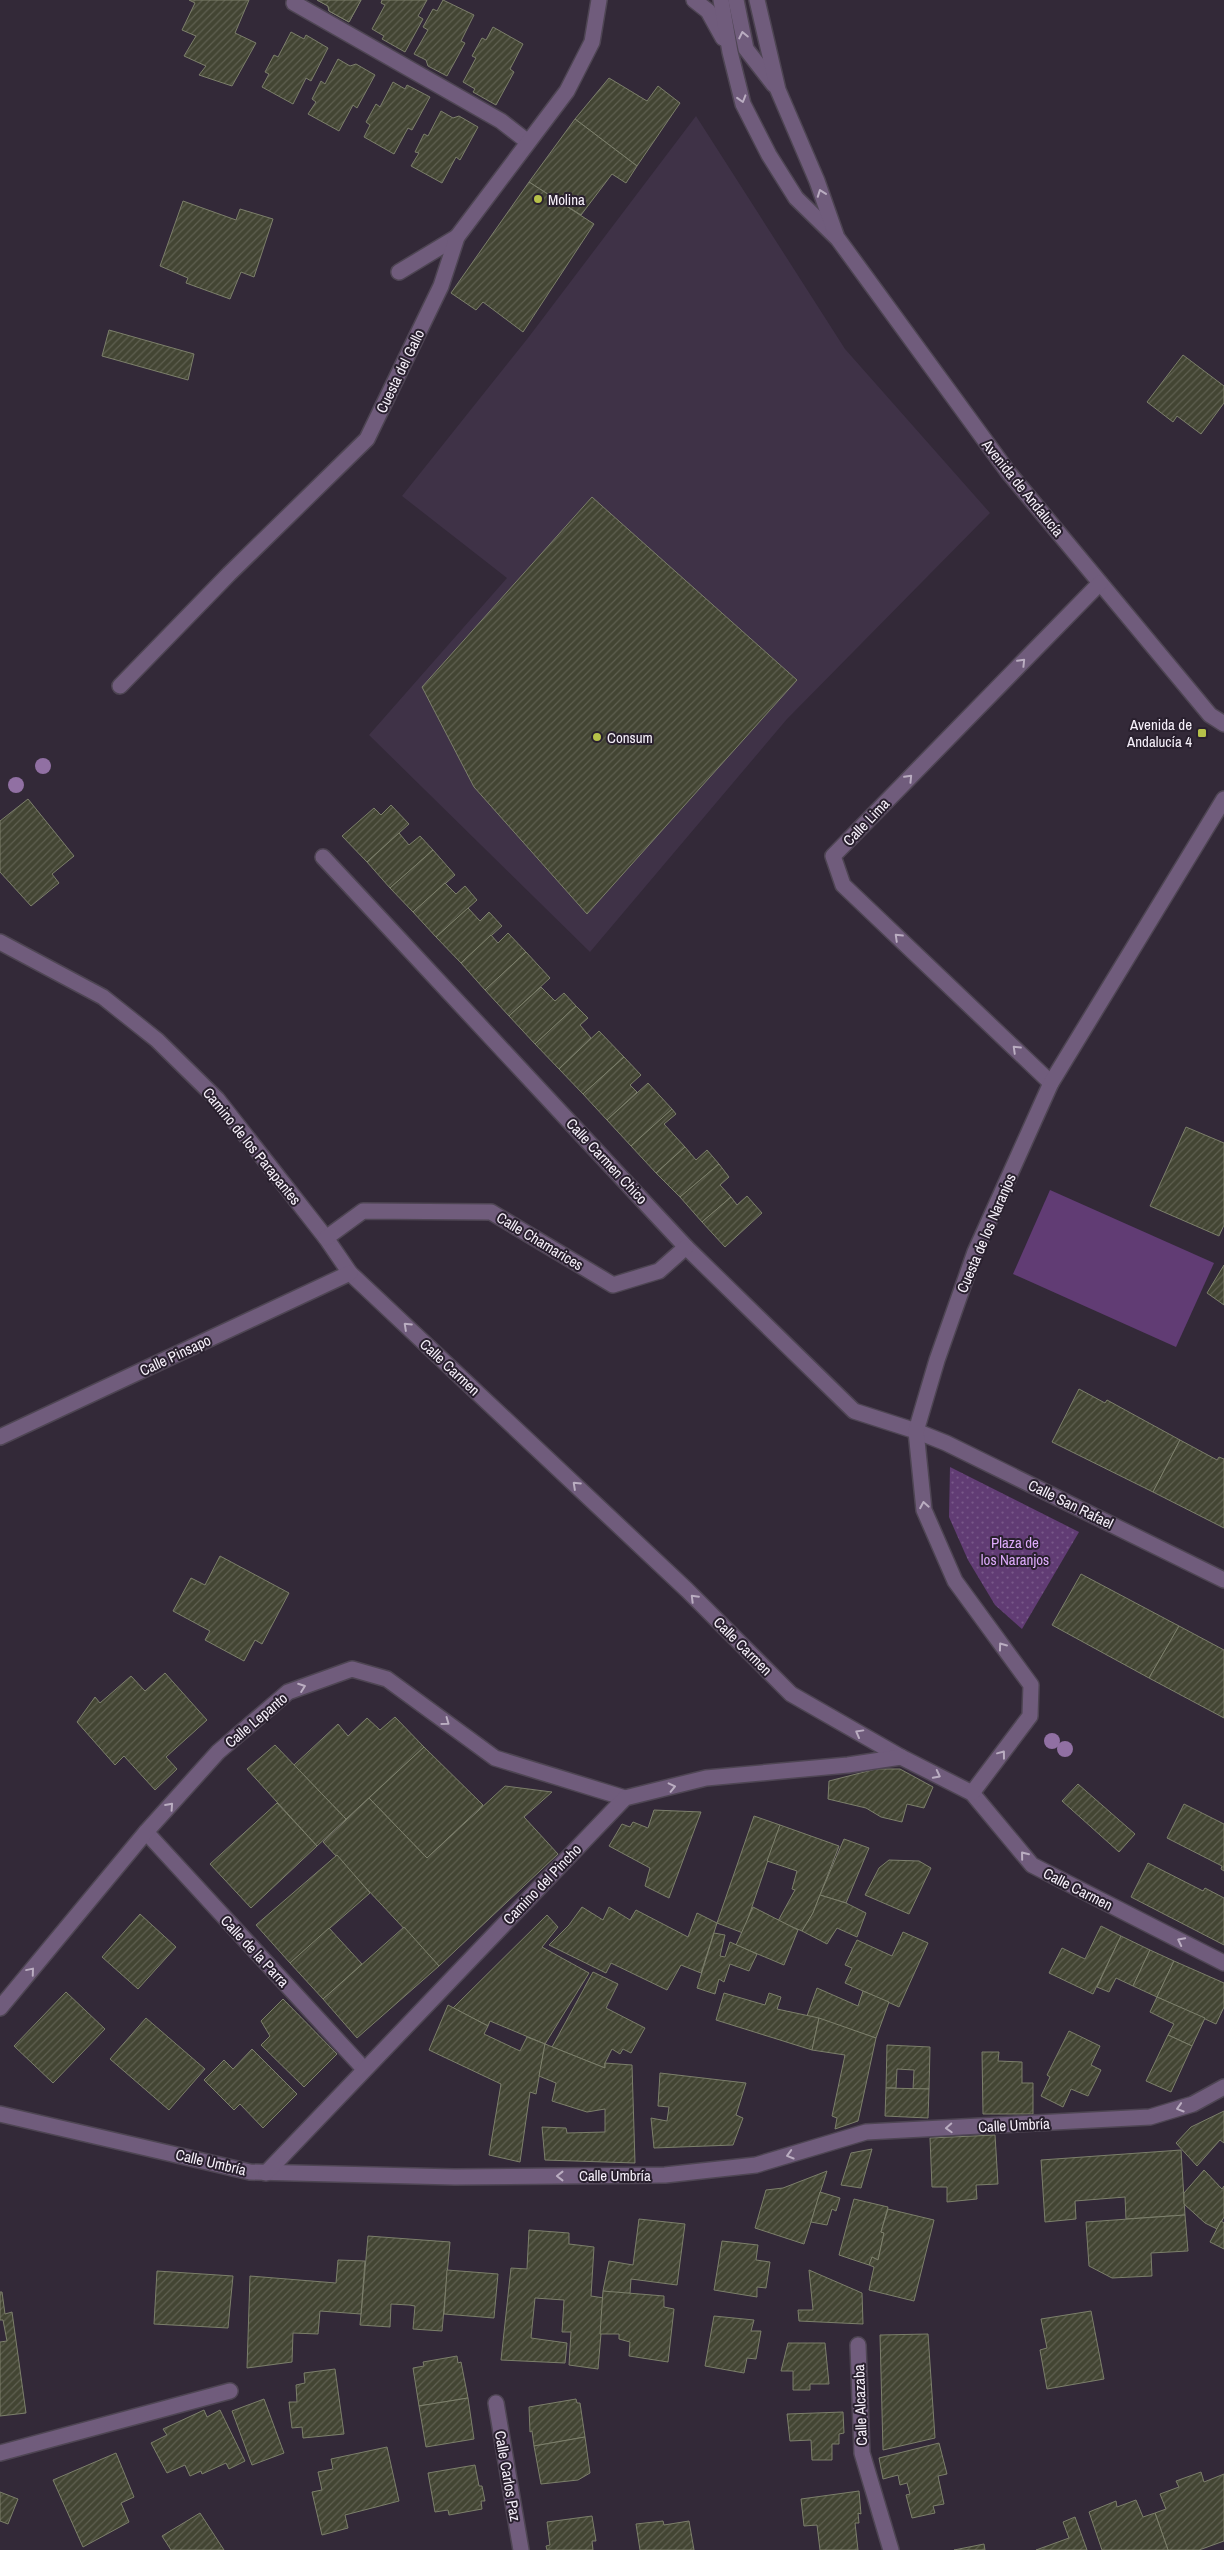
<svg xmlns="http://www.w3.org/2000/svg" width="1224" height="2550" font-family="'Archivo Narrow',sans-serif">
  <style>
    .built { fill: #3f3247 }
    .green { fill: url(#green-dots) }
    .pitch { fill: #613c74 }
    .building { fill: url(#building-hatch); stroke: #7c7f6b }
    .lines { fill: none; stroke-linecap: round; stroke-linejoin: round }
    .minor-casing { stroke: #4e4553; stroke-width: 18 }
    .minor { stroke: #705c7c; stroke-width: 15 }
    .tree { fill: #9170a3 }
    .oneway { stroke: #baadc1 }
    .poi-dot { fill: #b6c149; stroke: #29202e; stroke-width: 2 }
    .labels { text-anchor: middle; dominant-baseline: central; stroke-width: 4; stroke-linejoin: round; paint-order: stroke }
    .poi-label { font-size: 15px; fill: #f6f0fa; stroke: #29202e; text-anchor: start }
    .street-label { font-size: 15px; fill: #f6f0fa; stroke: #29202e }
    .park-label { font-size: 15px; fill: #deabfb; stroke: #29202e }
  </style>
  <defs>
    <pattern id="green-dots" width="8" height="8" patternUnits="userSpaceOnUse" patternTransform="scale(1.25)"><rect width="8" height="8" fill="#613c74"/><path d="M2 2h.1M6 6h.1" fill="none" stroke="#785889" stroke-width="1.8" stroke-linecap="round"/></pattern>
    <pattern id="building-hatch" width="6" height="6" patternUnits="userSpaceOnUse" patternTransform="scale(1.25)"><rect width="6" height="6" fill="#434533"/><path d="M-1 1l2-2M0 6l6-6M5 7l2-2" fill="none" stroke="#5f6051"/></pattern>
  </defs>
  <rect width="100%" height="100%" fill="#332938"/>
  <polygon class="built" points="696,116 845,349 990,513 787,719 590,952 369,735 507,578 402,496 528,338"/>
  <polygon class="green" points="950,1467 1079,1532 1022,1629 995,1605 968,1560 949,1517"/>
  <polygon class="pitch" points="1050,1190 1214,1263 1176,1347 1013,1274"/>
  <g class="building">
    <polygon points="189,0 249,0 235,33 256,43 232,86 199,75 206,66 184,56 196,36 182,30 195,3"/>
    <polygon points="317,0 361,0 349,22 329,11 328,6"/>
    <polygon points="317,0 361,0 349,22 329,11 328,6"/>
    <polygon points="382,0 427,0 418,16 423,19 405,52 382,39 384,36 372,29 385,5 381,3"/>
    <polygon points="443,0 474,15 461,41 465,43 447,76 428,66 426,60 414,54 428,30 423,27 433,9 437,11"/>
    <polygon points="493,27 523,44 510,69 514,72 496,105 473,92 475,89 463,82 476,58 472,56 482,38 486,40"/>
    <polygon points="291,32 304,39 306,35 328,48 311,81 306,78 293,104 262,87 269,74 265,72 274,55 278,57"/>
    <polygon points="338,59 350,66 356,64 375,75 357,108 353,105 339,131 308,114 316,102 312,99 321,81 325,84"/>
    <polygon points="609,78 647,101 658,86 680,103 637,166 575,119"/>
    <polygon points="393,82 405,89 407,85 430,97 412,130 408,128 394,154 364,137 370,125 366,122 376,104 380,107"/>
    <polygon points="441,111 453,118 459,116 478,127 460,160 456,157 442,183 411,166 419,153 415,152 424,134 428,136"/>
    <polygon points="575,119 637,166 626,183 612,174 581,215 529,182"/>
    <polygon points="529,182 594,224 523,332 483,302 476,310 451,293"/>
    <polygon points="183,201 236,220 240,209 273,219 254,277 241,272 230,299 186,283 188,278 160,266"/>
    <polygon points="109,330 194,354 188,380 102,356"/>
    <polygon points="1183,355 1224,386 1224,403 1201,434 1177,416 1173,422 1147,402"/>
    <polygon points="592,497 797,680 587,914 474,787 422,687"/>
    <polygon points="28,799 74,856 52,874 59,883 31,906 0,872 0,821"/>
    <polygon points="391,805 409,824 367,862 342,836 374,808 381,815"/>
    <polygon points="399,833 409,845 420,836 433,850 390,888 367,862"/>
    <polygon points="433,850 455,875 413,912 390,888"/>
    <polygon points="445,883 456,894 465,886 477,900 436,937 413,912"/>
    <polygon points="468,908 480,921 489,912 502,926 461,963 436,937"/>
    <polygon points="508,933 526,952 485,990 461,963 491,935 498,943"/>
    <polygon points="526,952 550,978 509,1016 485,990"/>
    <polygon points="541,987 555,1001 564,993 576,1006 535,1044 509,1016"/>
    <polygon points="576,1006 588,1018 580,1025 591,1038 559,1069 535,1044"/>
    <polygon points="599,1031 624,1057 583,1094 559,1069"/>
    <polygon points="624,1057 641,1075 630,1085 637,1092 607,1120 583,1094"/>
    <polygon points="648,1083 672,1109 631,1146 607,1120"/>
    <polygon points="672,1109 676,1114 664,1124 685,1147 656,1173 631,1146"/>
    <polygon points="1186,1127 1224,1143 1224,1225 1219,1236 1150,1206"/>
    <polygon points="685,1147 696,1160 707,1150 719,1164 680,1197 656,1173"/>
    <polygon points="719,1164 729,1177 720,1185 731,1197 702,1222 680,1197"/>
    <polygon points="747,1196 762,1213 725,1247 702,1222 731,1197 737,1205"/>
    <polygon points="1224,1265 1224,1305 1207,1293"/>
    <polygon points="1079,1389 1105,1403 1107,1400 1180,1440 1153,1492 1052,1442"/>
    <polygon points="1180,1440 1217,1460 1219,1457 1224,1459 1224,1528 1153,1492"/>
    <polygon points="220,1556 289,1593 262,1644 255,1640 244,1661 205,1640 210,1631 173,1611 191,1578 205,1585"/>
    <polygon points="1081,1574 1179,1626 1149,1678 1052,1625"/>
    <polygon points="1179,1626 1224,1650 1224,1718 1149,1678"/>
    <polygon points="165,1673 207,1720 166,1757 177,1769 155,1790 124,1756 115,1765 77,1722 95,1697 100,1703 131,1676 145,1691"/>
    <polygon points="395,1717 424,1747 346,1819 294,1765 338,1724 348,1736 367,1718 380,1730"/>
    <polygon points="275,1745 346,1819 317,1846 247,1769"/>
    <polygon points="424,1747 483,1805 427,1858 369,1798"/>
    <polygon points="876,1769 900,1769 933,1787 924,1808 907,1804 902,1822 881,1817 866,1808 828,1799 829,1781"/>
    <polygon points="1078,1784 1135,1834 1119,1852 1062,1801"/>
    <polygon points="505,1786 552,1792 524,1817 558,1854 439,1966 323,1842 369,1798 427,1858"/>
    <polygon points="277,1803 317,1846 251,1908 210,1864"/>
    <polygon points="1184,1804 1224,1824 1224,1871 1221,1869 1222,1866 1167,1838"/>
    <polygon points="654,1810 701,1812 669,1898 645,1886 650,1868 609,1846 622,1824 630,1827 633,1822 648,1828"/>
    <polygon points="754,1816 780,1825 743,1933 717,1923"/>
    <polygon points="780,1825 839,1846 813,1913 802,1931 778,1921 795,1890 792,1889 797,1871 767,1861"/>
    <polygon points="844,1839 869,1848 846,1903 820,1895"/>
    <polygon points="337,1855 370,1893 290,1963 256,1925"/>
    <polygon points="889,1860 919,1861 931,1868 909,1914 865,1895 879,1868"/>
    <polygon points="1148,1863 1203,1891 1205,1888 1224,1898 1224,1945 1131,1897"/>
    <polygon points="820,1895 846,1903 866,1913 857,1937 837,1928 827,1944 802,1931 813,1913"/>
    <polygon points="582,1907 603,1920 609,1907 630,1920 636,1910 688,1937 697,1913 717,1923 701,1973 681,1965 667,1990 611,1963 606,1973 549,1945 569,1925"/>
    <polygon points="753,1907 798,1930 784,1965 736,1945"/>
    <polygon points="140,1914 176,1947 138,1989 102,1957"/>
    <polygon points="547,1915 558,1927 542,1947 589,1973 545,2044 490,2021 488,2026 453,2008"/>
    <polygon points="1101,1926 1121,1936 1093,1994 1049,1973 1062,1948 1085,1959"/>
    <polygon points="404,1927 439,1966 357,2038 323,1999"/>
    <polygon points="329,1928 362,1964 323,1999 290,1963"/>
    <polygon points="903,1932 928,1943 899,2007 845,1983 852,1968 845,1965 857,1940 892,1956"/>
    <polygon points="714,1933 725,1935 720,1956 725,1957 730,1942 757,1954 749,1971 730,1964 724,1982 719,1979 715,1994 697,1988"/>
    <polygon points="1121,1936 1150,1950 1133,1986 1116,1978 1109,1992 1097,1987"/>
    <polygon points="1150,1950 1174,1961 1157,1997 1133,1986"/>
    <polygon points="1174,1961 1224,1983 1224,2007 1216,2024 1157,1997"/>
    <polygon points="593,1972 618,1984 606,2008 645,2028 631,2053 623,2049 620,2054 612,2049 605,2063 605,2068 552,2047"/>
    <polygon points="817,1988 858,2006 863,1991 889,2002 876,2038 807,2016"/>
    <polygon points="66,1992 105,2029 53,2083 14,2046"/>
    <polygon points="724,1993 765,2005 769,1993 781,1997 777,2009 819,2018 812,2050 716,2020"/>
    <polygon points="1157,1997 1205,2018 1192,2046 1168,2035 1174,2024 1150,2012"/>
    <polygon points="283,1999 337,2054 304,2087 261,2045 270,2036 261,2021"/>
    <polygon points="448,2005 488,2026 484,2034 520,2051 527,2037 545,2044 536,2094 530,2092 520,2162 489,2155 501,2084 429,2050"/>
    <polygon points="146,2018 205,2069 169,2110 110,2059"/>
    <polygon points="819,2018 876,2038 858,2121 835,2129 837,2118 832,2116 845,2055 812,2050"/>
    <polygon points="1069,2031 1100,2046 1091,2065 1101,2070 1088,2096 1071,2089 1063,2107 1041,2096 1050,2077 1047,2075"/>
    <polygon points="1168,2035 1192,2046 1171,2092 1146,2081"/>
    <polygon points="545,2044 605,2068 605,2063 632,2065 635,2163 545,2160 542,2127 566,2128 567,2133 605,2132 605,2109 587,2112 552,2101 556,2083 539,2076"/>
    <polygon points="887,2045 930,2047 929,2089 913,2089 914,2070 897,2069 896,2088 886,2088"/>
    <polygon points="252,2049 297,2094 263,2128 240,2104 234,2110 204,2080 224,2060 233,2069"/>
    <polygon points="982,2052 999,2052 998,2061 1022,2062 1022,2083 1033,2083 1033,2114 983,2114"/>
    <polygon points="660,2073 746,2083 736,2115 743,2118 733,2145 654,2148 651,2118 667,2121 669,2107 658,2106"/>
    <polygon points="886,2088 929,2089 928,2118 885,2116"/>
    <polygon points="1224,2111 1224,2143 1220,2140 1197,2166 1176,2143 1191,2127"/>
    <polygon points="995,2135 998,2184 976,2185 977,2199 947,2202 947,2187 932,2187 930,2138"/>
    <polygon points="872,2149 861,2188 841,2185 851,2153"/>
    <polygon points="1181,2150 1185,2215 1126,2219 1125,2197 1075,2201 1076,2219 1045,2222 1041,2160"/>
    <polygon points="1204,2170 1222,2189 1224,2186 1224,2217 1217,2229 1205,2223 1184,2204 1184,2193"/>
    <polygon points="827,2171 804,2244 755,2228 766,2190 783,2188"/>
    <polygon points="820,2192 840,2198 836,2211 832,2209 827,2225 811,2222"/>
    <polygon points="854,2199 888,2207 881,2232 884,2233 878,2260 872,2257 869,2265 839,2255"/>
    <polygon points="888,2209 934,2220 914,2301 869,2290 874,2267 869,2265 872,2257 878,2260 884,2233 881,2232"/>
    <polygon points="1185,2215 1188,2251 1151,2253 1152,2276 1112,2278 1089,2266 1086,2222"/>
    <polygon points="639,2219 685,2224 677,2285 631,2279 630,2293 622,2294 603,2291 609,2261 633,2265"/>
    <polygon points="1221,2221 1224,2223 1224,2249 1210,2242"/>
    <polygon points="529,2230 569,2233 569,2244 594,2247 591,2296 604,2298 598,2369 569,2365 571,2332 562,2332 564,2300 535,2298 531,2338 567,2343 565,2363 501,2360 511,2268 527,2269"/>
    <polygon points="368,2236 450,2242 442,2331 413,2329 415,2306 409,2305 391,2304 390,2327 360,2325"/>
    <polygon points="722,2241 758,2245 756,2260 770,2262 766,2288 757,2287 757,2297 714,2290"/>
    <polygon points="338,2260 365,2261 361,2314 320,2311 318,2334 293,2333 292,2362 247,2368 250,2276 336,2283"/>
    <polygon points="447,2270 498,2274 494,2318 444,2314"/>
    <polygon points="809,2270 862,2293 863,2324 799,2321 798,2310 813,2310"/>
    <polygon points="157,2271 233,2276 228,2328 154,2324"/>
    <polygon points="603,2291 664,2296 664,2307 674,2309 668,2362 629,2356 630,2342 619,2339 619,2334 600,2334"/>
    <polygon points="0,2292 2,2292 5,2314 12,2312 26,2413 0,2416 0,2342 7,2341 3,2320 0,2320"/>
    <polygon points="1091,2311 1104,2379 1047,2389 1040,2350 1047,2348 1041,2319"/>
    <polygon points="714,2316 754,2320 751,2331 761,2331 756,2359 747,2358 744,2373 705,2366"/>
    <polygon points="928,2334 935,2438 883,2450 880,2335"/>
    <polygon points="788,2343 825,2343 829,2384 810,2384 810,2390 793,2390 793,2371 781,2371"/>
    <polygon points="457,2356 458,2363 461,2362 468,2398 419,2406 413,2368 424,2366 423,2362"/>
    <polygon points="335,2369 344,2434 303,2438 302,2427 292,2428 289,2402 297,2402 296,2385 305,2383 304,2373"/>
    <polygon points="468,2398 474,2439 426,2447 419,2406"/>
    <polygon points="264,2399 284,2453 252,2465 232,2411"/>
    <polygon points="576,2399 577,2403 580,2403 585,2437 534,2446 532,2431 530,2432 529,2407"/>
    <polygon points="204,2410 207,2417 220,2410 245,2461 229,2469 226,2463 202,2474 201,2471 190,2476 185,2465 167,2473 151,2443 167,2435 163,2429"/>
    <polygon points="843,2412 844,2433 839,2434 839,2444 832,2444 832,2460 812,2460 811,2440 790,2441 787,2414"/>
    <polygon points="585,2437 590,2473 578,2480 541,2484 534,2446"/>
    <polygon points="939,2443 947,2474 938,2476 944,2504 933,2506 935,2513 912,2518 906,2495 910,2494 907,2483 900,2485 898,2475 883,2479 879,2458"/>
    <polygon points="387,2447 399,2501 345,2515 348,2528 322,2535 312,2492 322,2490 318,2472 333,2469 331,2459"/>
    <polygon points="116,2453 134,2497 121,2503 129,2522 83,2547 53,2480"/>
    <polygon points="475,2465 479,2486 482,2486 485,2501 481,2501 482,2509 449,2515 448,2510 435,2512 428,2473"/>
    <polygon points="1201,2472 1204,2482 1224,2474 1224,2541 1199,2550 1168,2550 1155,2513 1166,2509 1160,2494 1179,2487 1176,2481"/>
    <polygon points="859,2491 861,2514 858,2513 859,2523 855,2523 858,2550 820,2550 817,2525 804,2526 801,2499"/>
    <polygon points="0,2492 18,2499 8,2524 0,2521"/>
    <polygon points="1136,2500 1143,2517 1155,2513 1168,2550 1102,2550 1089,2512 1116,2501 1117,2507"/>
    <polygon points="200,2513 224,2550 171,2550 162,2536"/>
    <polygon points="592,2516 596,2541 592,2541 593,2550 547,2550 546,2546 550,2545 547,2522"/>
    <polygon points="1075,2517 1087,2550 1036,2550 1069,2538 1063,2522"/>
    <polygon points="663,2521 664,2525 689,2521 694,2550 640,2550 636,2524"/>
    <polygon points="984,2544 985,2550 954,2550"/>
  </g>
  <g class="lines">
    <defs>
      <g id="minor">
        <polyline points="694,0 708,11 723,38"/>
        <polyline points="721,0 730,52 743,104 769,155 796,198 838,239 1008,472 1210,715 1224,724"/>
        <polyline points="736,0 746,49 774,85"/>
        <polyline points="757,0 778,90 817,181 836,235"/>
        <polyline points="294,3 501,121 528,142"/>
        <polyline points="399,272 457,237"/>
        <polyline points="120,686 229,574 367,439 441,286 457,237 567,91 592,42 599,0"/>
        <polyline points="323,857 686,1247 854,1411 916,1431 946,1443 1224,1580"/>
        <polyline points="0,942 103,997 157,1040 217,1099 326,1238 350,1273 687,1590 791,1694 901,1757 972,1793 1032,1865 1224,1963"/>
        <polyline points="1051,1083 843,885 833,856 1100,583"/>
        <polyline points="326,1238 363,1211 491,1212 613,1285 659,1271 686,1247"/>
        <polyline points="0,1437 350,1273"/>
        <polyline points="972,1793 1030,1716 1031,1685 955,1581 924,1510 916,1431 937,1360 975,1252 1051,1083 1224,799"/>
        <polyline points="146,1832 364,2069"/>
        <polyline points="0,2008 146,1832 218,1752 288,1692 352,1669 387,1679 495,1758 625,1798"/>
        <polyline points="0,2114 250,2172 455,2177 665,2175 756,2165 866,2132 1150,2117 1193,2104 1224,2087"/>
        <polyline points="266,2173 625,1798 706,1778 848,1765 901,1757"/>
        <polyline points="858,2345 862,2453 891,2550"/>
        <polyline points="496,2403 521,2550"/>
        <polyline points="0,2453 230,2391"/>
      </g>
    </defs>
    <use href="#minor" class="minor-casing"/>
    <use href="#minor" class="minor"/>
  </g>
  <g class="tree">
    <circle cx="43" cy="766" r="8"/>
    <circle cx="16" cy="785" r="8"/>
    <circle cx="1052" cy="1741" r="8"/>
    <circle cx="1065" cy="1749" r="8"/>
  </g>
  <defs><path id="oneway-chevron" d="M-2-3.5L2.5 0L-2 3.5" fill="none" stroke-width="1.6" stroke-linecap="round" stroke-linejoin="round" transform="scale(1.25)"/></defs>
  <g class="oneway">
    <use href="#oneway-chevron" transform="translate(743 35) rotate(-102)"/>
    <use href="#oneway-chevron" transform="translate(742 99) rotate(73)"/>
    <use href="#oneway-chevron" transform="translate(821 193) rotate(-110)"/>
    <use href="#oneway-chevron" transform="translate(1022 662) rotate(-46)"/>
    <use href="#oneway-chevron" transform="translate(909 778) rotate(-46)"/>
    <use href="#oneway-chevron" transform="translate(898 937) rotate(-136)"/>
    <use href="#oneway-chevron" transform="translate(1016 1049) rotate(-136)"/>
    <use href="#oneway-chevron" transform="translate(407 1326) rotate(-137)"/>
    <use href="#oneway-chevron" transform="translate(576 1485) rotate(-137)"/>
    <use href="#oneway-chevron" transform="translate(924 1505) rotate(-100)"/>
    <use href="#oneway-chevron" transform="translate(694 1598) rotate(-135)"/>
    <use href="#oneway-chevron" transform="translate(1002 1646) rotate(-126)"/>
    <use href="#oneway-chevron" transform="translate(302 1687) rotate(-20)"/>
    <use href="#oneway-chevron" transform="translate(446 1722) rotate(36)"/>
    <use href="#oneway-chevron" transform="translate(859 1733) rotate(-151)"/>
    <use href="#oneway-chevron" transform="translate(1002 1754) rotate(-53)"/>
    <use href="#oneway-chevron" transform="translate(937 1775) rotate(27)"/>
    <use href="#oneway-chevron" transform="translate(672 1787) rotate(-13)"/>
    <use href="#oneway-chevron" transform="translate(170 1806) rotate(-48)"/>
    <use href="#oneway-chevron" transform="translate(1024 1855) rotate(-129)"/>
    <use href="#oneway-chevron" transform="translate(1181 1941) rotate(-153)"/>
    <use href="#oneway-chevron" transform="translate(31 1971) rotate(-50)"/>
    <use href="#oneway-chevron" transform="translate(1180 2108) rotate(163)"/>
    <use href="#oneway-chevron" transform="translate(949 2128) rotate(177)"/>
    <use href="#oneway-chevron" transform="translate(790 2155) rotate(164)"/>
    <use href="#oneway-chevron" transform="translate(560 2176) rotate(180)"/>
  </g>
  <g class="poi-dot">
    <circle cx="538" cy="199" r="5"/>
    <rect x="1197" y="728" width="10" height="10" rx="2.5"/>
    <circle cx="597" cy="737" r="5"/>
  </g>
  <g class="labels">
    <g class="poi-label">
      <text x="548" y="199">Molina</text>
      <text x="1192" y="724" text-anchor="end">Avenida de<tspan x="1192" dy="17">Andalucía 4</tspan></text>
      <text x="607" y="737">Consum</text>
    </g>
    <g class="street-label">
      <text transform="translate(400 371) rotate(-64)">Cuesta del Gallo</text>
      <text transform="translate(1023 488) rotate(51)">Avenida de Andalucía</text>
      <text transform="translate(866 822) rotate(-46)">Calle Lima</text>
      <text transform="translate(252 1146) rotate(51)">Camino de los Parapantes</text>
      <text transform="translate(607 1161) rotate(47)">Calle Carmen Chico</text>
      <text transform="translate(986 1233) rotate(-67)">Cuesta de los Naranjos</text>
      <text transform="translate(540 1241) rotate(31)">Calle Chamarices</text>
      <text transform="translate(175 1355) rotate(-25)">Calle Pinsapo</text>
      <text transform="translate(450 1367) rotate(43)">Calle Carmen</text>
      <text transform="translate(1071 1504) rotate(26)">Calle San Rafael</text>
      <text transform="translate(743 1646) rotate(45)">Calle Carmen</text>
      <text transform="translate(256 1720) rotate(-40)">Calle Lepanto</text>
      <text transform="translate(542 1884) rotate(-46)">Camino del Pincho</text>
      <text transform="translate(1078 1889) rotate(27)">Calle Carmen</text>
      <text transform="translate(255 1951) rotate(47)">Calle de la Parra</text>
      <text transform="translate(1014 2125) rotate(-3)">Calle Umbría</text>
      <text transform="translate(211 2162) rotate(13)">Calle Umbría</text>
      <text x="615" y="2175">Calle Umbría</text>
      <text transform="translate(860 2405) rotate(-92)">Calle Alcazaba</text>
      <text transform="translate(508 2476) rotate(80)">Calle Carlos Paz</text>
    </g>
    <g class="park-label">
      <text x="1015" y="1542">Plaza de<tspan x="1015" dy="17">los Naranjos</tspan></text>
    </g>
  </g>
</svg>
